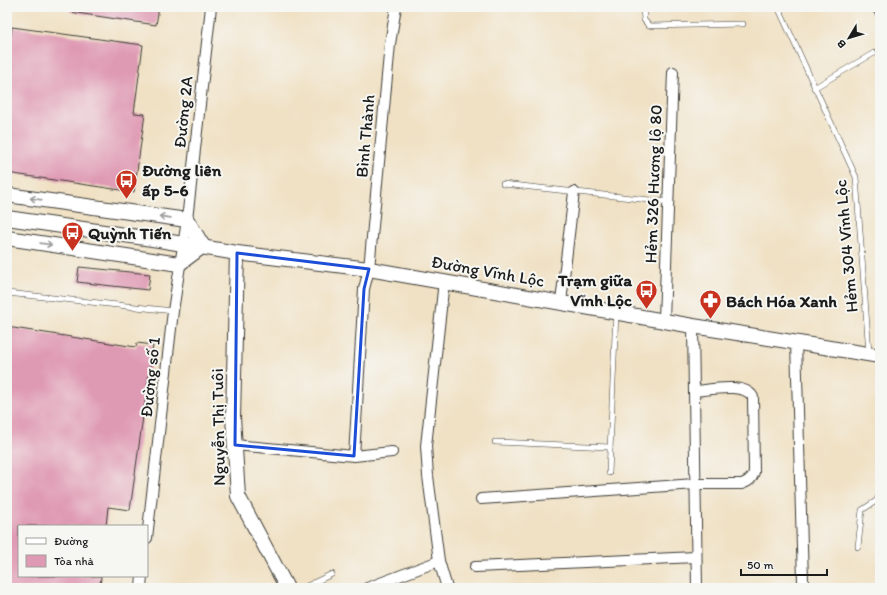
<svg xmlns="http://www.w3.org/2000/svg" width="887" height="595" font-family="Itim,sans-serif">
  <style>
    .building { fill: #df9ab3 }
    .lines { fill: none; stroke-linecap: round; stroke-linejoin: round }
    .lane-casing { stroke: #3c3a35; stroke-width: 6 }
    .street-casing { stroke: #3c3a35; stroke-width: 12 }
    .secondary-casing { stroke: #3c3a35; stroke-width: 16 }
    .lane { stroke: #fff; stroke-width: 5 }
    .street { stroke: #fff; stroke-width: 10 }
    .secondary { stroke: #fff; stroke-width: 14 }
    .oneway { stroke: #999 }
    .marked { fill: none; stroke: #1d4ed8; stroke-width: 3; stroke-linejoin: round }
    .labels { text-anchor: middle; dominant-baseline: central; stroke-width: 4; stroke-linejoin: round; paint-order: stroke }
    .street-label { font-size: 17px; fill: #1c1c1c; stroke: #f6f6f2 }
    .poi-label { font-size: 17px; font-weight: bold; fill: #1c1c1c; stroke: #f6f6f2; text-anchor: start }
  </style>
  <rect width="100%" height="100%" fill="#f6f6f2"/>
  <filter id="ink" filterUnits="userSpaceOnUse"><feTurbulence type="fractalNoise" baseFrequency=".025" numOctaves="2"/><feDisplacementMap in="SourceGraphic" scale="8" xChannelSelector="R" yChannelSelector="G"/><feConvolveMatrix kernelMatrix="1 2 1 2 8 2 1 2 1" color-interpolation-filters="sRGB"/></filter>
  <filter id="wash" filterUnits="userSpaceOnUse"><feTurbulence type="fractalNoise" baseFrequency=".012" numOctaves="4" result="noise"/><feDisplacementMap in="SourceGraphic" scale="16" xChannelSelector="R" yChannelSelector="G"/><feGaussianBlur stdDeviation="0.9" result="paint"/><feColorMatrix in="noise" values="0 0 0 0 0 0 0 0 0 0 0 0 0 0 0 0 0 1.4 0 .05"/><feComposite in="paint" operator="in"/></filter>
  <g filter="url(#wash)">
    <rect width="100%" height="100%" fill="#f0e1c4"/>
    <g id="blocks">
      <g class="building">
        <polygon points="71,7 159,7 156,25 70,12"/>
        <polygon points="12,27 143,45 134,113 145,114 134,192 7,173 7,61"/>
        <polygon points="79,267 150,274 148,290 77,282"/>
        <polygon points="7,327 136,347 137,343 153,345 130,510 108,507 106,526 19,526 19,576 101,576 100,588 7,588"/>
      </g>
    </g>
  </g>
  <g filter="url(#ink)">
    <use href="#blocks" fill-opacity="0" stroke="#3c3a35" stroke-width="1"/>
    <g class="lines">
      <defs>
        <g id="lane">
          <polyline points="643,7 644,20 649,26 743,24"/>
          <polyline points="778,7 856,177 869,353"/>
          <polyline points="814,88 874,53"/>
          <polyline points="503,184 668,202"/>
          <polyline points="7,293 173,311"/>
          <polyline points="495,442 610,447"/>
          <polyline points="609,473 616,312"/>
          <polyline points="858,547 862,510 876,501 880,495"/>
          <polyline points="303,588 332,574"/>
        </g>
        <g id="street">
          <polyline points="877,7 880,12"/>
          <polyline points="444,281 426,446 428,476 439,561 447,588"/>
          <polyline points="561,302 574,192"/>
          <polyline points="664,320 673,72"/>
          <polyline points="693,326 697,588"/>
          <polyline points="796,342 803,581"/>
          <polyline points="235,445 354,456 364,289 369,269 390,44 396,7"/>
          <polyline points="354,456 392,452"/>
          <path d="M481 499 695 484H742C749 481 752 479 754 472L753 397C744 382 710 390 694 391"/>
          <polyline points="147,538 173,311 187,220 211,7"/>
          <polyline points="475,567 696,557"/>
          <polyline points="141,588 142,576"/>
          <polyline points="367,588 439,561"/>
        </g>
        <g id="secondary">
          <polyline points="7,195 187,220 203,246"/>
          <polyline points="7,218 159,240 237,253 369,269 693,326 880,356"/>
          <polyline points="7,238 179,264 203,246"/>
          <polyline points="237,253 233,417 238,496 287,588"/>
        </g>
      </defs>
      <use href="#lane" class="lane-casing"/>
      <use href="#street" class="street-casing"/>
      <use href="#secondary" class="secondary-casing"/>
      <use href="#lane" class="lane"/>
      <use href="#street" class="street"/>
      <use href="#secondary" class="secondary"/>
    </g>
    <defs><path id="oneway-shaft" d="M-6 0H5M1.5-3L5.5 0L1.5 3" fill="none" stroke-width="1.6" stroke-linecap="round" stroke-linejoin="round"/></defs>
    <g class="oneway">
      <use href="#oneway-shaft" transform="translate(36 199) rotate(-172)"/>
      <use href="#oneway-shaft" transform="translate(165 217) rotate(-172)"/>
      <use href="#oneway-shaft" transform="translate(46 244) rotate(8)"/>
    </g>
  </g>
  <path class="marked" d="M237 253 369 269 364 289 354 456 235 445Z"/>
  <defs>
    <symbol id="bus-pin" viewBox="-11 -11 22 30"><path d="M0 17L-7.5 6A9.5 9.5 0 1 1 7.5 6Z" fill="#c8321e" stroke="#f6f6f2"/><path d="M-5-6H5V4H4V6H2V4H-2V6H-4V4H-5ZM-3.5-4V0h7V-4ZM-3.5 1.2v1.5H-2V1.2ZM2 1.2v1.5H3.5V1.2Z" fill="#fff"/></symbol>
    <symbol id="pharmacy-pin" viewBox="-11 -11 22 30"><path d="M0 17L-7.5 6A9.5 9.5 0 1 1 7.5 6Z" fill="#c8321e" stroke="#f6f6f2"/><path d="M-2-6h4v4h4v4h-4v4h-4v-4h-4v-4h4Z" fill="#fff"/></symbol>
  </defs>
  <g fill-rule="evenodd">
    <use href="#bus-pin" x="114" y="168" width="25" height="34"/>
    <use href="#bus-pin" x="60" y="220" width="25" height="34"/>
    <use href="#bus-pin" x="634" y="278" width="25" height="34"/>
    <use href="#pharmacy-pin" x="698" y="288" width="25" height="34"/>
  </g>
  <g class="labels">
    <g class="street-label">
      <text transform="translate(183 112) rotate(-84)">Đường 2A</text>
      <text transform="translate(365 136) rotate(-85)">Bình Thành</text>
      <text transform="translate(653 184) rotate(-88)">Hẻm 326 Hương lộ 80</text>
      <text transform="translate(846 246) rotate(-95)">Hẻm 304 Vĩnh Lộc</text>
      <text transform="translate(488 271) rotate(10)">Đường Vĩnh Lộc</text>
      <text transform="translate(150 377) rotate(-84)">Đường số 1</text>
      <text transform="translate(218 427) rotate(-91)">Nguyễn Thị Tuôi</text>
    </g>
    <g class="poi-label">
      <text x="142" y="170">Đường liên<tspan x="142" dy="20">ấp 5-6</tspan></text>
      <text x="88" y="233">Quỳnh Tiến</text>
      <text x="632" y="280" text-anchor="end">Trạm giữa<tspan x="632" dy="20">Vĩnh Lộc</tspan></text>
      <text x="726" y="301">Bách Hóa Xanh</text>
    </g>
  </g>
  <rect width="887" height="595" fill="none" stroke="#f6f6f2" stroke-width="24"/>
  <rect x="18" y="525" width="130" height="52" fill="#f6f6f2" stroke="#9f9f9c"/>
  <rect x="26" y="538" width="20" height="6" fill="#ffffff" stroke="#9f9f9c"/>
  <text x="54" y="545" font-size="12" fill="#1c1c1c">Đường</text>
  <rect x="26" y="555" width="20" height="12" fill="#df9ab3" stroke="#9f9f9c"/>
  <text x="54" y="565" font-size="12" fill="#1c1c1c">Tòa nhà</text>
  <g transform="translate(849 38) rotate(232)" stroke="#f6f6f2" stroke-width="3" paint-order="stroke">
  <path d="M0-3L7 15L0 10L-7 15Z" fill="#1c1c1c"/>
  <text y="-6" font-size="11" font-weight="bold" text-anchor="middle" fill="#1c1c1c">B</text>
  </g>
  <path d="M741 569v6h86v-6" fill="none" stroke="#1c1c1c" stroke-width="2"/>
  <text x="747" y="569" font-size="12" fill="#1c1c1c" stroke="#f6f6f2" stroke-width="3" paint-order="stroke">50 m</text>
</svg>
